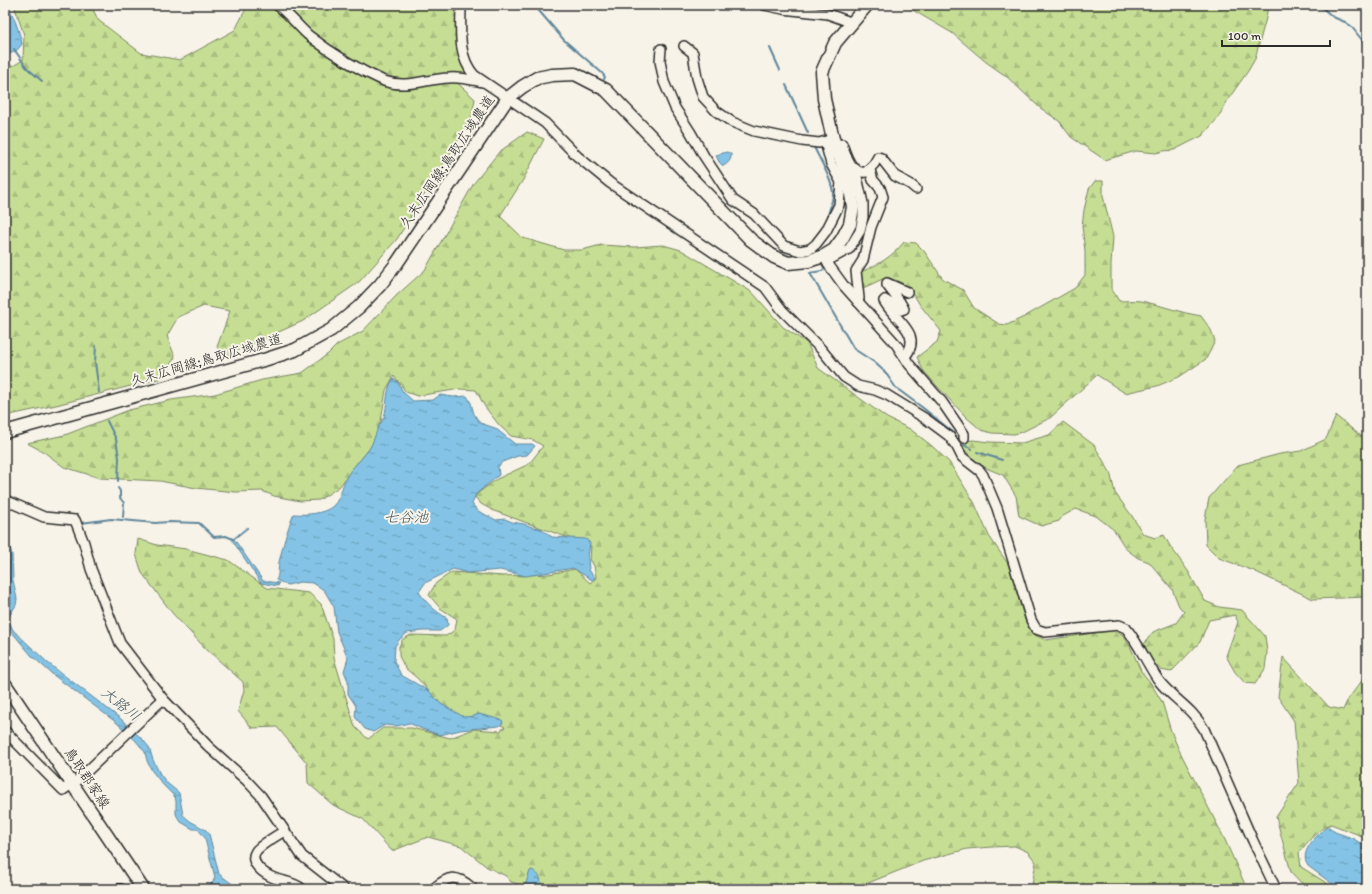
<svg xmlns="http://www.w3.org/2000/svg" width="1372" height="894" font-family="Itim,'Klee One',sans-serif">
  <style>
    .forest { fill: url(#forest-firs); stroke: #788460 }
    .water { fill: url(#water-ripples); stroke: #60869b }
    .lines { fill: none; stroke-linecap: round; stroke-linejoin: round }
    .stream { stroke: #60869b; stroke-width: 2 }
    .street-casing { stroke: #2b2b2b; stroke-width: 12 }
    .secondary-casing { stroke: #2b2b2b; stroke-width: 15 }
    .street { stroke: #f7f3e8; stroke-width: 9 }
    .secondary { stroke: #f7f3e8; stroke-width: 12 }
    .labels { text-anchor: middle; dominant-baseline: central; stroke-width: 4; stroke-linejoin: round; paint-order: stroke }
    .street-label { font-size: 14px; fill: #2b2b2b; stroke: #f7f3e8 }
    .water-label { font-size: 15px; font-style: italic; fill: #465963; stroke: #f7f3e8 }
  </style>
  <defs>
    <pattern id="forest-firs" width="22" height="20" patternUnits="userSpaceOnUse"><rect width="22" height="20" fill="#c6de94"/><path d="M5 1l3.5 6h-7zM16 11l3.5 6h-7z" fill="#aabf80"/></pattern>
    <pattern id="water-ripples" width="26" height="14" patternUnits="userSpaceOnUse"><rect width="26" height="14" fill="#84c3e5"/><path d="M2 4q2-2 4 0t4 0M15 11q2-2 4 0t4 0" fill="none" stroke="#6c9fba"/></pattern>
  </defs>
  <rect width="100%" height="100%" fill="#f7f3e8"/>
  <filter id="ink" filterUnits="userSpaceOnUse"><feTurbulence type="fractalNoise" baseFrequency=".025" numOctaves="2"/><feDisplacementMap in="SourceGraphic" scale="8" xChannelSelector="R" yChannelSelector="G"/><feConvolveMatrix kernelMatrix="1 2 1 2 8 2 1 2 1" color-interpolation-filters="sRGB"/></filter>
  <g filter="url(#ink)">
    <g class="forest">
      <polygon points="14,5 91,5 98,20 141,53 180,60 235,30 248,5 274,5 290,18 383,83 453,79 475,99 471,120 397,239 359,282 303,321 226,356 217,347 230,311 204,306 178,317 167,336 175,357 162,378 56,405 5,416 5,62 13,66 23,60 24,35"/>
      <polygon points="281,5 458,5 467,74 466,76 410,82 388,80 321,42"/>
      <polygon points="904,5 1180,5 1189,8 1199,5 1268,5 1266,18 1255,59 1248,71 1229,98 1218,118 1202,136 1174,150 1163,151 1156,153 1136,151 1105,160 1071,137 1059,121 1039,107 1006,76 986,62 952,33"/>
      <polygon points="527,132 544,139 523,180 500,216 523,238 564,250 582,250 601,245 635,247 663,245 681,250 752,292 783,327 807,343 818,368 887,418 910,429 932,446 949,462 974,502 989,536 1008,564 1025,620 1032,634 1046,640 1115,630 1123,635 1130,646 1141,671 1150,682 1162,702 1171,731 1178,748 1225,840 1247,889 1030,889 1032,885 1036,862 1028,852 1015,846 992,847 967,849 923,861 853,889 528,889 525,886 511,882 506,876 487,867 461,846 428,837 392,851 363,819 333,805 308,783 307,763 277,727 252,728 238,711 244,690 243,682 206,649 173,614 142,573 136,554 138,539 157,545 186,549 228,560 267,588 309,593 321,604 333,639 334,658 355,727 368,739 383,728 412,728 450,738 474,729 500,731 505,727 493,721 474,723 452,715 434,697 417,678 405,668 399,656 399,646 403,639 411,635 446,636 455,630 457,619 440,608 429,595 436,583 452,572 502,576 549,574 575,569 590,583 596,578 594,566 590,559 591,546 494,511 481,504 474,496 497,479 529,464 543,446 533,440 511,436 499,425 485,407 476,390 460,389 417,396 406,392 394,376 386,390 381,421 373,444 339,487 319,500 300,501 274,496 262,491 236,492 196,488 160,481 100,478 64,467 44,452 27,443 65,435 129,410 171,400 215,394 262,380 302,373 328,354 337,345 363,331 396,296 425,270 474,183 499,152"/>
      <path d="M1095 181H1103V196L1113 237 1111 264V288L1119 301C1126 301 1134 300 1141 301 1162 305 1180 313 1201 316L1211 330 1215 341 1206 359 1179 377 1157 386 1125 393 1097 375 1050 418 1022 432 1014 434 992 433 981 430 966 417 936 385 923 370 917 357 937 342 941 331 920 305 914 295 902 283 887 277 863 288 860 284V272C877 266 893 256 904 242L916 243 924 251 943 279 963 290 974 308 999 324 1007 325 1024 317 1075 288 1085 275V251L1082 226 1084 210 1089 189Z"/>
      <polygon points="1336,416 1367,441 1367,597 1313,599 1254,571 1219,558 1206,545 1205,519 1209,498 1238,465 1280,454 1301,451 1326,439"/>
      <polygon points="1063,422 1094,445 1110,472 1115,493 1132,516 1143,534 1155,538 1164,535 1170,546 1188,571 1205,601 1219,607 1242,610 1265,636 1267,652 1265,669 1255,684 1245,683 1235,672 1226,656 1238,622 1235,615 1209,620 1200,642 1171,672 1161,670 1151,660 1144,644 1153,632 1176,623 1184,612 1179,606 1172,589 1149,562 1138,558 1126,549 1114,530 1096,516 1076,509 1063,516 1059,521 1041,526 1019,516 1016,496 1003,475 986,468 973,459 962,447 961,442 973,440 989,442 1022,443 1049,435"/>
      <path d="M1283 657 1329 707 1343 710 1348 699 1367 674V838L1331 824C1317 830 1308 841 1299 853L1301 867 1336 889H1307L1291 872 1276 817 1299 783 1294 721 1278 697Z"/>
    </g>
    <g class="water">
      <path d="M5 5H7C13 13 20 33 22 44 18 50 13 55 5 53Z"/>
      <path d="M727 152 731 154C732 159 728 164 723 166L719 162 716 155Z"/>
      <path d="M393 379 397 381 403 392 413 401 433 400 440 395 453 397 467 396 471 403 474 414 480 423 495 428 515 444H532L535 446 527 455 518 456 502 462 498 467 499 475 476 494 472 504 478 511 496 520 505 519 512 522 524 524 532 527 540 528 552 537 586 539 590 543 588 557 589 570 595 578 592 580 573 568 526 576 500 570 467 573 453 569 425 583 419 592C427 604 435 611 447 618L448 625 440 631H422L407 633 399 640 395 646 394 661 401 675 429 691 441 704 464 717 474 716 479 714 502 720 503 723 499 726 460 730 440 735 422 729 409 723 397 726 385 725 373 732 365 729 355 717 356 706 348 694V681L344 671 348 658 337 632 334 607 324 590 313 583 300 582 288 585 276 580C279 576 278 568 279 562 283 546 287 529 294 514 306 515 324 514 333 506 342 497 341 486 347 476 352 467 360 461 366 453 373 445 374 437 378 428 379 424 383 421 384 417 388 405 385 391 393 379Z"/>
      <polygon points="247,527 248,528 234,539 263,581 279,583 278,586 261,583 232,540"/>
      <polygon points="5,545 9,545 12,554 13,580 17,599 16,605 8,618 9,621 13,630 48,663 121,719 143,740 149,747 153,760 160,774 167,783 179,793 183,815 190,821 206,830 209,834 219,874 239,889 230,889 221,884 216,885 212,889 206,889 213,882 215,877 206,843 205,838 198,829 193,829 181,822 178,818 176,814 176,801 175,797 164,786 152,771 147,761 145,752 136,741 117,723 52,674 32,656 5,624 5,614 11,603 11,598 8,576 10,558 9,554 5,551"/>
      <path d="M1327 827H1329L1335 832 1352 838 1367 847V889H1339L1308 866C1298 852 1317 835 1327 827Z"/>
      <path d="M532 870C540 874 543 881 539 889H524L530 871Z"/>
    </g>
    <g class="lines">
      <g class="stream">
        <polyline points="456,5 457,12"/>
        <polyline points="534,5 564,40 602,73 605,77 604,79"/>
        <polyline points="1319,5 1333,17 1345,22 1351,26 1362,40 1367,50"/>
        <polyline points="770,48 780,70"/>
        <polyline points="14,49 27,68 42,81"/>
        <polyline points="786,85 808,133"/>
        <path d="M814 147C820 160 832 179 833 193 833 200 830 208 828 215"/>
        <path d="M827 266C823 273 816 271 810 273L854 349 874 362 885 372 896 388 923 408 954 433"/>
        <polyline points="96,346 95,362 99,392"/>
        <polyline points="107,421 116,439 119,458 118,481"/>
        <polyline points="964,445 972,449"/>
        <polyline points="977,452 1002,460"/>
        <polyline points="118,488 120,491 120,498 124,503 123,517"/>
        <polyline points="81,523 111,519 155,523 169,522 199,523 214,537 226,536 233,539"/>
        <polyline points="36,756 42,762"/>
        <polyline points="56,777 64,785"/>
      </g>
      <defs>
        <g id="street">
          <path d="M277 5C289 14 297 25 308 35 331 53 357 69 384 81 407 89 425 79 449 78 460 77 472 80 483 82"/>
          <path d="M461 5C461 29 457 55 474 75L545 123 577 156 610 183 765 287 782 310 821 349 844 377 858 386 875 390 887 395 926 419 949 436 957 447 962 457 980 471 983 475 997 508 1031 620 1036 629 1045 632 1119 625 1126 628C1139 644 1147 664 1159 681 1173 699 1191 707 1204 729L1253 841 1276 889"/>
          <polyline points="764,5 783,9 828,14 853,23"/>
          <polyline points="684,46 693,53 697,78 703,97 716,111 732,122 754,131 802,141 819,143 833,139"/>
          <polyline points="661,49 660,61 664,82 675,108 691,133 704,156 733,200 754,214 784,246 800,251 810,249 816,244 826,231 839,205 841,182 846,173"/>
          <polyline points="825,142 831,164 841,182"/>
          <path d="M842 144C846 155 851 174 866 172L874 164 878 157 881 158 895 176 910 184 916 189"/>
          <polyline points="824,256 828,264 844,286 896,344 909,364 942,402 964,434 964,438"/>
          <polyline points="827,261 849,249 860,231 863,217 863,203 855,168"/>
          <polyline points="858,302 859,298 856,271 863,260 871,227 883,197 880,188 873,180 870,170"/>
          <path d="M905 357C924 333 894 320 884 301L885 300 901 310 904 309 900 302 887 285V283L907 292"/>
          <polyline points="5,500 44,517 75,520 84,543 91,569 120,643 163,699 209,747 246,780 261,796 302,856 344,889"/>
          <polyline points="5,731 63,790 79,779 163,699"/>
          <path d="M284 831C278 835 260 845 256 851 248 863 264 874 274 878 284 882 294 882 302 889"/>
          <polyline points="118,889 121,889"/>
          <path d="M433 889C448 876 456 874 471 887"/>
        </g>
        <g id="secondary">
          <polyline points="5,432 267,359 295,350 331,330 359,307 380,285 397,263 508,98 522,87 537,78 552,75 575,74 606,90 751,240 774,257 788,263 808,261 824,256 834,250 842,239 850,224 853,207 851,194 846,173 833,139 824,99 822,72 835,43 867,5"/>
          <polyline points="5,684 143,889"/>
        </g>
      </defs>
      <use href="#street" class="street-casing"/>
      <use href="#secondary" class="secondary-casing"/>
      <use href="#street" class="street"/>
      <use href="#secondary" class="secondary"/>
    </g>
  </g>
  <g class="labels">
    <g class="street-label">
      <text transform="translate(447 162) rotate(-56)">久末広岡線;鳥取広域農道</text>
      <text transform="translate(206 360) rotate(-16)">久末広岡線;鳥取広域農道</text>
      <text transform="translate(87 778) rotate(56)">鳥取郡家線</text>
    </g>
    <g class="water-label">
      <text x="406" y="517">七谷池</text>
      <text transform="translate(121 704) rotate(39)">大路川</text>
    </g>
  </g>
  <rect width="1372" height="894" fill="none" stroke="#f7f3e8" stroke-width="20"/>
  <rect x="10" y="10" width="1352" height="874" fill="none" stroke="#2b2b2b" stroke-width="1.5" filter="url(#ink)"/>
  <path d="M1222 40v6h108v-6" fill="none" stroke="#2b2b2b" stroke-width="2"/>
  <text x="1228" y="40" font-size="12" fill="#2b2b2b" stroke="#f7f3e8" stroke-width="3" paint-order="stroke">100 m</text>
</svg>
